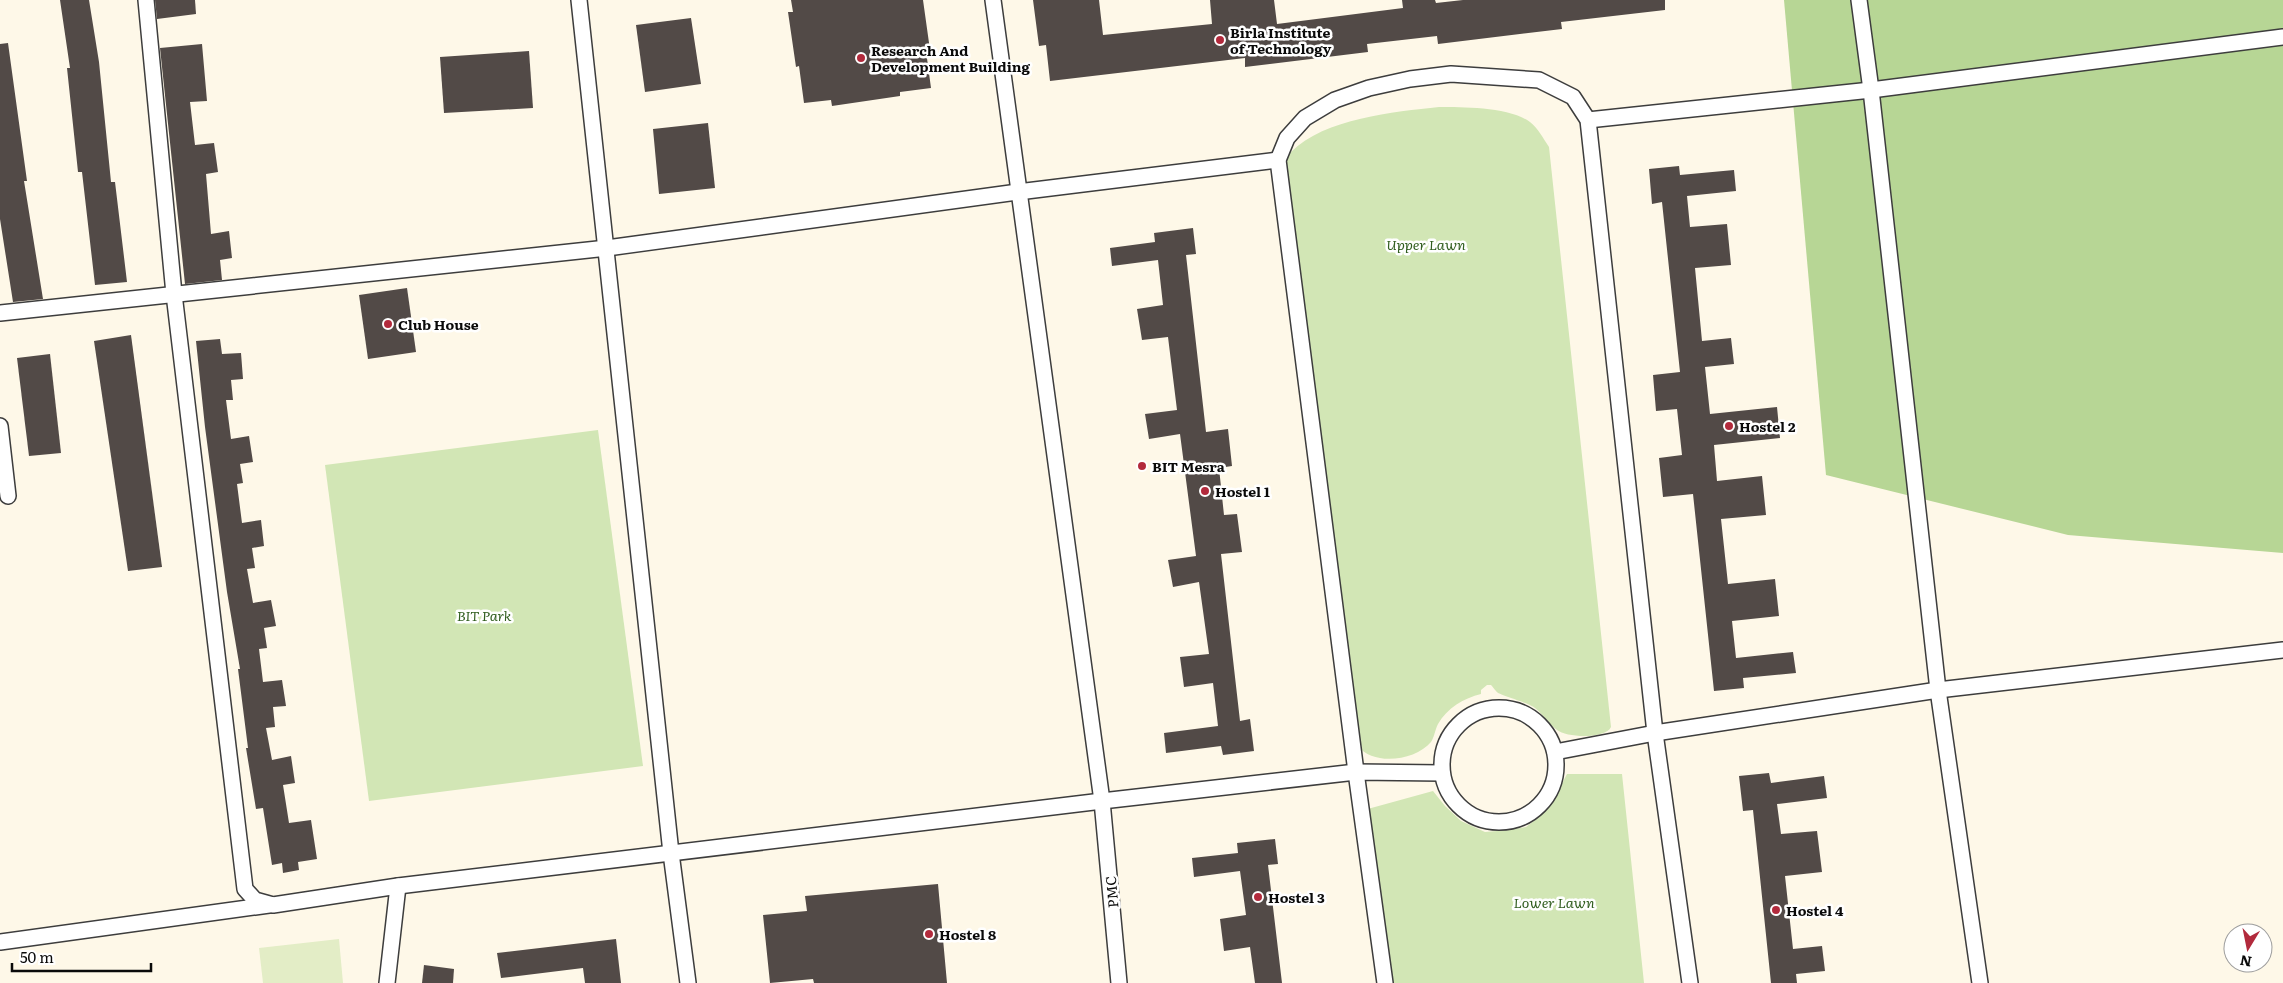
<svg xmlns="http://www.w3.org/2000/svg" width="2283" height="983" font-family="Literata,serif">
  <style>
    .green { fill: #d2e6b5 }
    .forest { fill: #b7d695 }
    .pitch { fill: #e3edc6 }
    .building { fill: #524a47 }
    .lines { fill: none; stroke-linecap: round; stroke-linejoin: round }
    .street-casing { stroke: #3d3d3d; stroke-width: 18 }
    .street { stroke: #fff; stroke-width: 15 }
    .poi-dot { fill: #b22a3c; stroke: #fff; stroke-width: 2 }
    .labels { text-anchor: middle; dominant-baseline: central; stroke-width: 5; stroke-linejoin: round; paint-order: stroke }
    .poi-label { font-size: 14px; font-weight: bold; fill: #0a0a0a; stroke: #fff; text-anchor: start }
    .park-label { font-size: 14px; font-style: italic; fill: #315e1f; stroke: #fff }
    .street-label { font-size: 14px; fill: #0a0a0a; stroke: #fff }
  </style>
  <rect width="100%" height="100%" fill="#fef8e8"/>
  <g class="green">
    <path d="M1439 107C1464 107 1510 107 1530 122 1538 128 1543 138 1549 147L1611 727C1606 739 1567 738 1557 730 1549 724 1543 714 1535 708 1526 701 1499 696 1496 691 1494 689 1493 687 1491 685H1487L1481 690V694C1464 698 1447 708 1438 724 1435 730 1434 738 1431 742 1415 761 1373 766 1358 746L1282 169C1285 164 1287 157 1291 152 1325 118 1394 112 1439 107Z"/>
    <polygon points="598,430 643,766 369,801 325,465"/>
    <polygon points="1567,774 1622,774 1644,983 1383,983 1364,810 1433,791 1445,806 1461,821 1485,832 1509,830 1526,827 1539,817 1555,797"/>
  </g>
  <polygon class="forest" points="1784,0 2283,0 2283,553 2068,535 1826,475"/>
  <polygon class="pitch" points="339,939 343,983 263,983 259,948"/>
  <g class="building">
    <polygon points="60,0 89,0 99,62 111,182 115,182 127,282 95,285 82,172 78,172 67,68 70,68"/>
    <polygon points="155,0 195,0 196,14 157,19"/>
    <polygon points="791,0 923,0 930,50 926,51 931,88 900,92 900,96 832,106 831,100 804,103 799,66 796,67 788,12 793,12"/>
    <polygon points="1033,0 1099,0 1103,35 1212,24 1210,0 1274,0 1277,24 1403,8 1402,0 1435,0 1436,3 1463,0 1665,0 1665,10 1561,22 1562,29 1438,44 1437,36 1367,44 1368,52 1245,67 1245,58 1050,81 1046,45 1039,46"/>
    <polygon points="691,18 701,84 645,92 636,25"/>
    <polygon points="8,43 27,181 24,181 43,299 13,302 0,219 0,44"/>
    <polygon points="202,44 207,101 190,102 195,145 214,143 218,172 206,174 211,234 229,231 232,258 220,260 222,280 185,284 160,48"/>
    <polygon points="529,51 533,108 444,113 440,57"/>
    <polygon points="708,123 715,188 659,194 653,129"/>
    <polygon points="1679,166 1680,175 1734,170 1736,191 1687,196 1690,227 1727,224 1731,265 1695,268 1702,341 1731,338 1734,364 1705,367 1710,414 1777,407 1780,438 1714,445 1717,481 1762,476 1766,515 1721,519 1728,584 1775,579 1779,616 1732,621 1736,658 1793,652 1796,673 1743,678 1744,688 1714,691 1693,494 1663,497 1659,458 1682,455 1677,409 1656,411 1653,375 1680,372 1662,202 1652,204 1649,169"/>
    <polygon points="1193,228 1196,254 1186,255 1206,432 1228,429 1232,466 1219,468 1224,515 1237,514 1242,552 1221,554 1240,721 1250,719 1254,751 1223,755 1221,746 1166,753 1164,733 1218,726 1213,683 1184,687 1180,657 1209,654 1199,582 1173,587 1168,560 1196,556 1180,434 1149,439 1145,414 1177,410 1168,337 1142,340 1137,309 1163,305 1158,260 1112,266 1110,248 1155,242 1154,233"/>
    <polygon points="407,288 416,352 368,359 359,295"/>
    <polygon points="131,335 162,567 128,571 94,341"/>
    <polygon points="220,339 222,354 241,353 243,379 231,380 233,400 226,400 231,439 249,436 253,462 240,464 243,483 237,484 242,523 261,520 264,546 252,548 255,568 247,569 253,603 271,600 276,626 264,628 267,648 259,649 263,682 282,680 286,706 273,707 275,727 266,728 272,760 291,756 295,783 283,785 289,823 311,820 317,859 298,862 299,870 283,873 282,863 272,865 263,808 256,809 246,748 248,748 238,669 240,669 227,592 205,427 196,341"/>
    <polygon points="50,354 61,453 29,456 17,358"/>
    <polygon points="1769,773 1771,783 1824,776 1827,798 1777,804 1781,834 1817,831 1822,872 1785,876 1793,949 1822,946 1825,971 1796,974 1797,983 1771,983 1753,810 1743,811 1739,776"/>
    <polygon points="1275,839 1278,864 1268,865 1282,983 1255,983 1250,947 1224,951 1220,919 1246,915 1240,871 1194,877 1192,858 1238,853 1237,843"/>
    <polygon points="938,884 947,983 814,983 813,979 770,983 763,915 807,911 805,896"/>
    <polygon points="616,939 621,983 585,983 583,968 501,978 497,953"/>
    <polygon points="424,965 454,969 453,983 422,983"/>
  </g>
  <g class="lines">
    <defs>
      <g id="street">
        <polyline points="146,0 174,294 245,889 255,900 273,905 398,886 1102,801 1356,772 1442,773"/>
        <polyline points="579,0 671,853 688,983"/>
        <polyline points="993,0 1102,801 1119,983"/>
        <polyline points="1859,0 1871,90 1938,690 1980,983"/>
        <polyline points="1588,120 1871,90 2283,37"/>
        <polyline points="0,313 607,248 1018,192 1278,160"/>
        <polyline points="0,426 8,496"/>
        <circle cx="1499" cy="765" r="57"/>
        <polyline points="1555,752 1655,733 1938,690 2283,650"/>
        <polyline points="0,942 269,905"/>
        <polyline points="387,983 398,886"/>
        <polyline points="1385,983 1356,772 1278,160 1287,138 1305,118 1335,100 1369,88 1410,79 1451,74 1539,80 1573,97 1588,120 1655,733 1690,983"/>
      </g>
    </defs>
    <use href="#street" class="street-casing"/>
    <use href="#street" class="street"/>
  </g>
  <g class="poi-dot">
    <circle cx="1220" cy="40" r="5"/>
    <circle cx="861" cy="58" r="5"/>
    <circle cx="388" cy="324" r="5"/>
    <circle cx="1729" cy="426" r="5"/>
    <circle cx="1142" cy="466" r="5"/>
    <circle cx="1205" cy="491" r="5"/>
    <circle cx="1258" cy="897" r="5"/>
    <circle cx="1776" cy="910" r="5"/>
    <circle cx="929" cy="934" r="5"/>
  </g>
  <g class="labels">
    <g class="poi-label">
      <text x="1230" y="32">Birla Institute<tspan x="1230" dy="16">of Technology</tspan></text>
      <text x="871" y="50">Research And<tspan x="871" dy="16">Development Building</tspan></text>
      <text x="398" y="324">Club House</text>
      <text x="1739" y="426">Hostel 2</text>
      <text x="1152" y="466">BIT Mesra</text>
      <text x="1215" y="491">Hostel 1</text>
      <text x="1268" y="897">Hostel 3</text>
      <text x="1786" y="910">Hostel 4</text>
      <text x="939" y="934">Hostel 8</text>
    </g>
    <g class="park-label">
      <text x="1426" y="244">Upper Lawn</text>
      <text x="484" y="615">BIT Park</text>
      <text x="1554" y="902">Lower Lawn</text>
    </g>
    <g class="street-label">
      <text transform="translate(1111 892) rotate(-95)">PMC</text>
    </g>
  </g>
  <g transform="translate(2248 948) rotate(190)"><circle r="24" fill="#ffffff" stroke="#9d9d9d"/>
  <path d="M0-4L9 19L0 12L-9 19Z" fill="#b22a3c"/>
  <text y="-8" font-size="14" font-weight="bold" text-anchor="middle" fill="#0a0a0a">N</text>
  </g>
  <path d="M12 963v8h139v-8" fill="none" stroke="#0a0a0a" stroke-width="2.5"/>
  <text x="20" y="963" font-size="15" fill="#0a0a0a" stroke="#ffffff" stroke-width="4" paint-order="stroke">50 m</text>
</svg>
